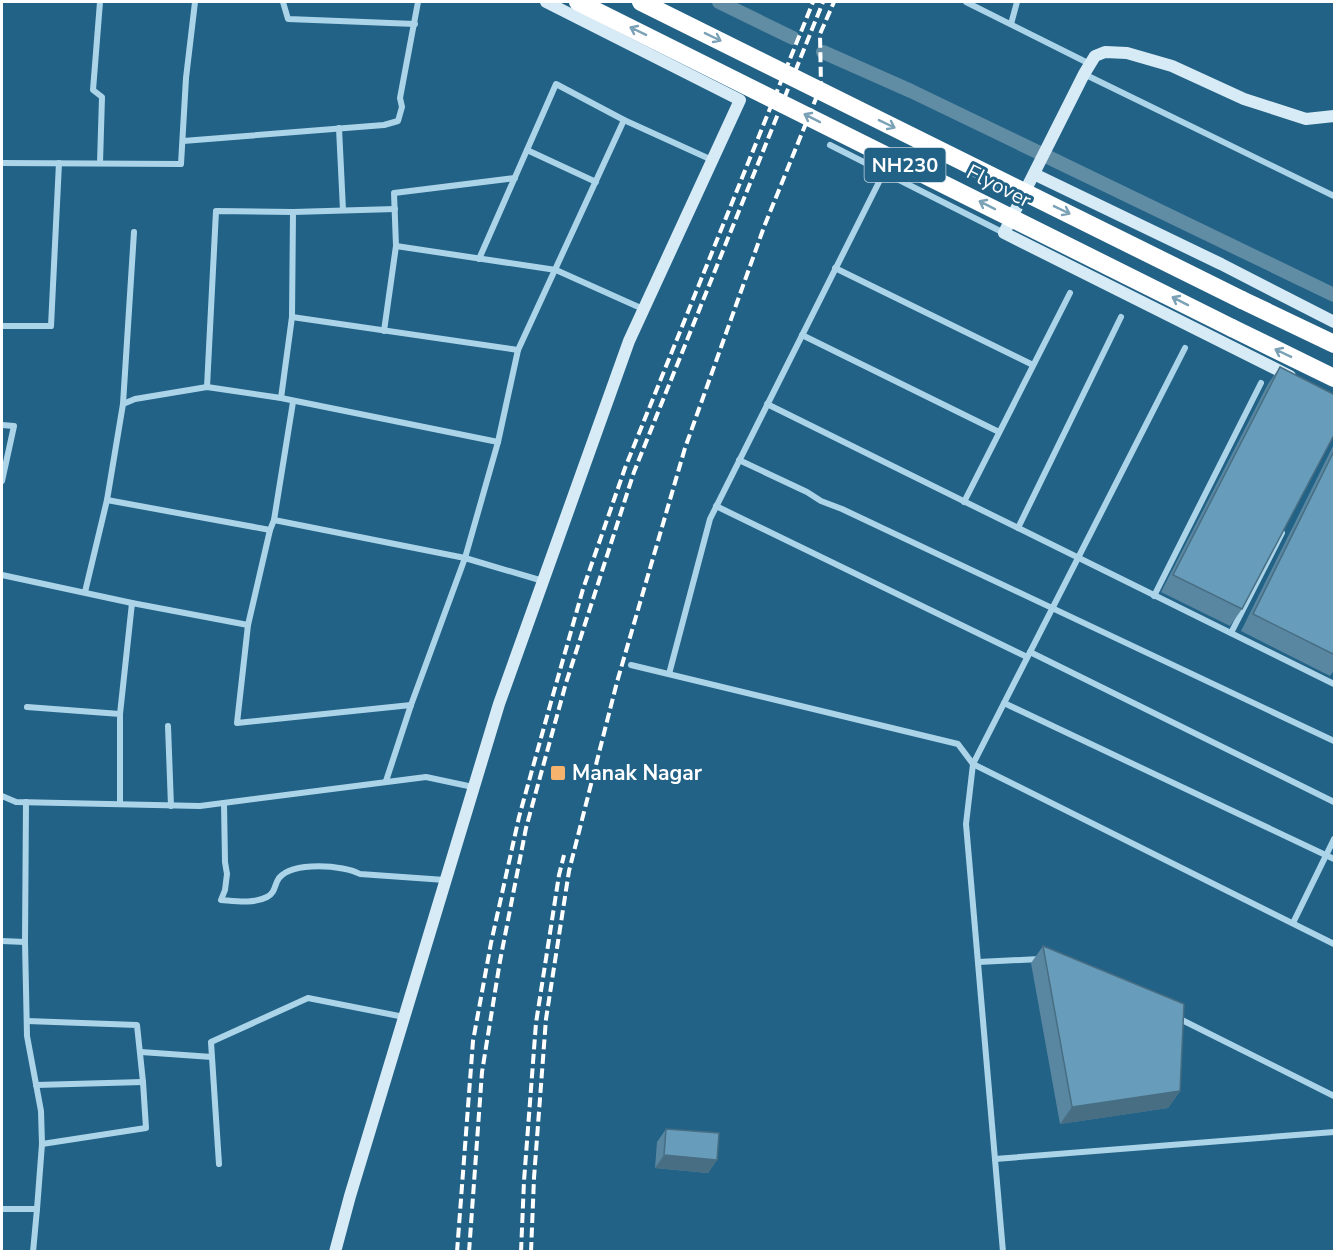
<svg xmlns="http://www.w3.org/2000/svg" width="1336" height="1253" font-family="'Nunito Sans',sans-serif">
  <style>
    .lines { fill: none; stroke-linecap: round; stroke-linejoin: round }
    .canal { stroke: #608ca4; stroke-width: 14 }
    .street { stroke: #acd4e9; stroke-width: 6 }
    .secondary { stroke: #d7ebf7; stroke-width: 12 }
    .highway { stroke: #fff; stroke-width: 18 }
    .rail { stroke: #fff; stroke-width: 4; stroke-dasharray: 10 4.5; stroke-linecap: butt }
    .highway-bridge { stroke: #fff; stroke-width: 18 }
    .wall { fill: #5987a1 }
    .shaded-wall { fill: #486e83 }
    .building { fill: #679dbb; stroke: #486e83; stroke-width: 1.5 }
    .oneway { stroke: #7aa1b6 }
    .poi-dot { fill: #f5b36e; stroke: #226286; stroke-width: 2 }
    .labels { text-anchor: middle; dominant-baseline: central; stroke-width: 6; stroke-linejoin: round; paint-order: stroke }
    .shield { fill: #226286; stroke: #bdd0db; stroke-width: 1.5 }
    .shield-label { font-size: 20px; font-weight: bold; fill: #fff }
    .street-label { font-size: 21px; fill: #fff; stroke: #226286 }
    .poi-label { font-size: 21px; font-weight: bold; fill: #fff; stroke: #226286; text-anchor: start }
  </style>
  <rect width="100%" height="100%" fill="#226286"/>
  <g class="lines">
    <g class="canal">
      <polyline points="719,2 793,38"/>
      <polyline points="823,52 911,91 1334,295"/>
    </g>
    <g class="street">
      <polyline points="100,2 93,90 102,97 100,163"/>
      <polyline points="283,2 288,19 415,24"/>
      <polyline points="966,2 1090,64"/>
      <polyline points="1011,24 1017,2"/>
      <polyline points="1084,74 1334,196"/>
      <polyline points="339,128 343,210"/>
      <polyline points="183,141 384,125 398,121 402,107 400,98 418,2"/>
      <polyline points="830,145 1004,233"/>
      <polyline points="527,150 596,182"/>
      <polyline points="2,163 181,164 186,78 195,2"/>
      <polyline points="396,246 394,193 515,178"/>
      <polyline points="479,259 556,84 624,120 712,160"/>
      <polyline points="835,268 1033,365"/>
      <polyline points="292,317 293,212 395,209"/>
      <polyline points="2,326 51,326 59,163"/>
      <polyline points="384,331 396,246 556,270 643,309"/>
      <polyline points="802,335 999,432"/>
      <polyline points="518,350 624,120"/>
      <polyline points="207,387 216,211 293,212"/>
      <polyline points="281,398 292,317 518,350 498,442"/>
      <polyline points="123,404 134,232"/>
      <polyline points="767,404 1334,684"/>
      <polyline points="2,425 14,426 2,481"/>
      <polyline points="739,460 807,492 821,501 842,509 1334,741"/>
      <polyline points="107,500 270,530"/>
      <polyline points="964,502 1070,293"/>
      <polyline points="716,506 1027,657"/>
      <polyline points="274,520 293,402"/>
      <polyline points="1018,528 1121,317"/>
      <polyline points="2,575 132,603 248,625"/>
      <polyline points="85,592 107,500 123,404 135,399 207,387 281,398 498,442 465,558 411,705 386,781"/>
      <polyline points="1154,596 1261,383"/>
      <polyline points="1231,633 1282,533"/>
      <polyline points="1030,652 1334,802"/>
      <polyline points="631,665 958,744 973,764 1334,944"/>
      <polyline points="669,674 710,519 884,172"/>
      <polyline points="1004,703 1334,859"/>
      <polyline points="411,705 237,723 248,625 270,530 274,520 465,558 543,581"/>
      <polyline points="27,707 120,714 120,804"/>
      <polyline points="120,714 132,603"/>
      <polyline points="168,726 171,806"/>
      <polyline points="2,796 16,802 200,806 426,777 473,787"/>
      <path d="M224 803 225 862 227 874 225 890 221 900C235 901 254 904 267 897 276 892 274 885 279 878 293 861 344 865 360 874L445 880"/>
      <polyline points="1293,923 1334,839"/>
      <polyline points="2,941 25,942 26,802"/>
      <polyline points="25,942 27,1036 41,1111 42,1144 37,1209"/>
      <polyline points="978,962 1040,959"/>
      <polyline points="1176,1017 1334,1096"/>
      <polyline points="27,1021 137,1025 143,1082 146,1128 42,1144"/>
      <polyline points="141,1052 212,1057"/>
      <polyline points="36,1085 143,1082"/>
      <polyline points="995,1159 1334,1132"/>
      <polyline points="219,1164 211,1042 308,998 404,1017"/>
      <polyline points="2,1209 37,1209 33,1252"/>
      <polyline points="1003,1252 966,824 973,764 1185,348"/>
    </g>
    <g class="secondary">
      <polyline points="1034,174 1221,264 1334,322"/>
      <polyline points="1290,376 1004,233 1084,74 1095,56 1105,52 1127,53 1172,66 1244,99 1306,119 1334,116"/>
      <polyline points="335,1252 350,1196 499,704 629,341 740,100 546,2"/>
    </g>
    <g class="highway">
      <polyline points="1242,300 1334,344"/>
      <polyline points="1232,328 1334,378"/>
    </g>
    <g class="rail">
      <polyline points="457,1252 473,1041 491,943 519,817 551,702 583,589 625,468 813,2"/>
      <polyline points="469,1252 482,1072 500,961 526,828 566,683 634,472 823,2"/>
      <polyline points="521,1252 524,1181 536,1023 559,875 564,855"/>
      <polyline points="531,1252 534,1178 546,1019 569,871 617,682 685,448 764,227 821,86 820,34 834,2"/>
    </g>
    <g class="highway-bridge">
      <polyline points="578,2 1232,328"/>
      <polyline points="641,2 1242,300"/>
    </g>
  </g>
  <g class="wall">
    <polygon points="1280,367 1242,609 1230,626 1161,592 1268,384"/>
    <polygon points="1335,442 1335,669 1330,676 1241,631"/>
    <polygon points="1043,946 1180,1091 1168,1108 1060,1124 1031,963"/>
    <polygon points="666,1129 717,1160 708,1173 655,1168 657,1142"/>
  </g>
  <g class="shaded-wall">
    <polygon points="1180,1091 1168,1108 1060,1124 1072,1107"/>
    <polygon points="664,1155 717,1160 708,1173 655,1168"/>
  </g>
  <g class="building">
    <polygon points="1280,367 1335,395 1335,433 1242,609 1173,575"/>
    <polygon points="1335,449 1335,655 1253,614"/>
    <polygon points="1043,946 1184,1004 1180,1091 1072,1107"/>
    <polygon points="666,1129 719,1133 717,1160 664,1155"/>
  </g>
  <defs><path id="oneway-shaft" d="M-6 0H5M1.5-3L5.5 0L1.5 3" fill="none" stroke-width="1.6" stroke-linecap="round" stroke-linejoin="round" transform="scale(1.5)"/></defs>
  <g class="oneway">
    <use href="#oneway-shaft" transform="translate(638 31) rotate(-154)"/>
    <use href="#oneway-shaft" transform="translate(713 37) rotate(26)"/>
    <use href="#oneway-shaft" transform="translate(812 118) rotate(-153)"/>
    <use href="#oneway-shaft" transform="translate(887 124) rotate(26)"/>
    <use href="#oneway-shaft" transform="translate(987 205) rotate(-153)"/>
    <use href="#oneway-shaft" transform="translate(1062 210) rotate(26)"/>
    <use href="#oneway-shaft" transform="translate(1180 301) rotate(-153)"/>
    <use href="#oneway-shaft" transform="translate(1283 353) rotate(-154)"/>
  </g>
  <rect class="poi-dot" x="550" y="765" width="16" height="16" rx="3"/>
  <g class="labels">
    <rect class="shield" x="864.5" y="148" width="81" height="34" rx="4.5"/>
    <g class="shield-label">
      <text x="905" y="165">NH230</text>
    </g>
    <g class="street-label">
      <text transform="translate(999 186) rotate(27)">Flyover</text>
    </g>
    <g class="poi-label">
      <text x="572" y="773">Manak Nagar</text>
    </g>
  </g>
  <rect width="1336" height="1253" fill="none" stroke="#ffffff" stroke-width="6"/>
</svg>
